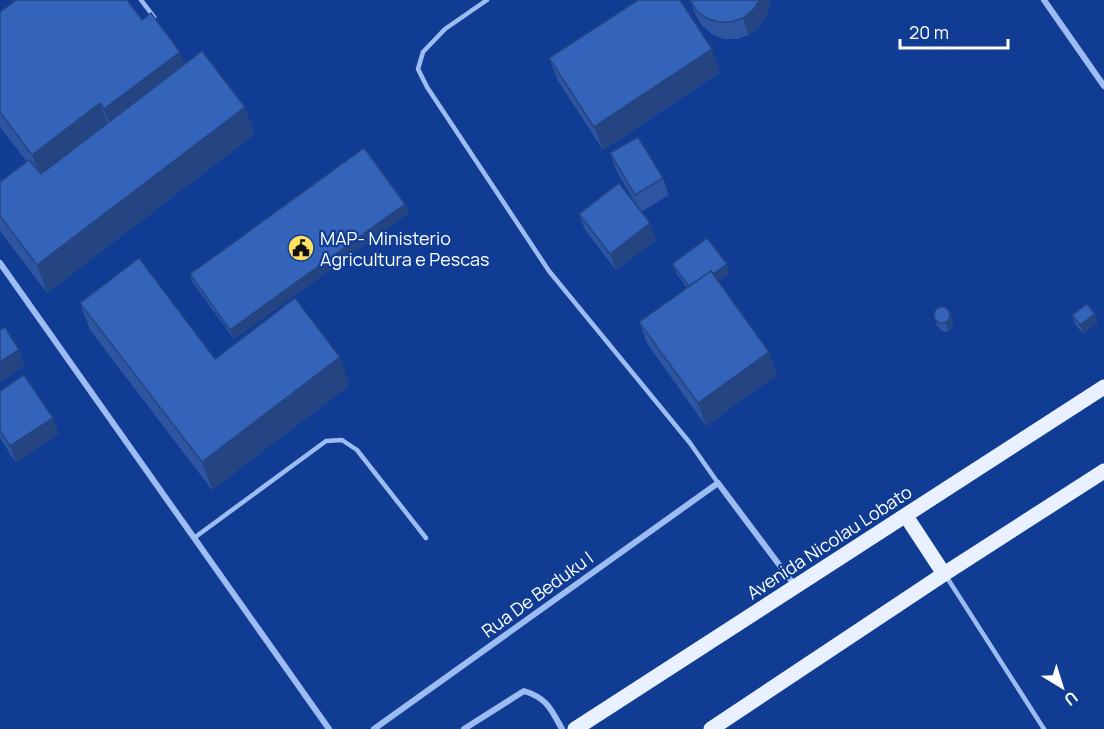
<svg xmlns="http://www.w3.org/2000/svg" width="1104" height="729" font-family="Manrope,sans-serif">
  <style>
    .lines { fill: none; stroke-linecap: round; stroke-linejoin: round }
    .service { stroke: #9dbcf3; stroke-width: 4.5 }
    .minor { stroke: #9dbcf3; stroke-width: 6 }
    .primary { stroke: #e9f0ff; stroke-width: 15 }
    .wall { fill: #2d55a0 }
    .shaded-wall { fill: #244582 }
    .building { fill: #3463ba; stroke: #244582; stroke-width: 1.5 }
    .labels { text-anchor: middle; dominant-baseline: central; stroke-width: 4.5; stroke-linejoin: round; paint-order: stroke }
    .poi-label { font-size: 18px; fill: #fff; stroke: #103d93; text-anchor: start }
    .street-label { font-size: 18px; fill: #fff; stroke: #103d93 }
  </style>
  <rect width="100%" height="100%" fill="#103d93"/>
  <g class="lines">
    <g class="service">
      <polyline points="141,0 154,17"/>
      <polyline points="487,0 445,29 423,52 418,69 427,87 549,271 690,443 718,483"/>
      <polyline points="194,538 326,441 342,440 357,450 426,538"/>
      <polyline points="946,576 1044,729"/>
    </g>
    <g class="minor">
      <polyline points="1044,0 1104,86"/>
      <polyline points="0,263 329,729"/>
      <polyline points="374,729 718,483 795,586"/>
      <path d="M464 729 524 691C547 698 551 709 562 729"/>
    </g>
    <g class="primary">
      <polyline points="906,516 944,574"/>
      <polyline points="575,729 1104,387"/>
      <polyline points="711,729 944,574 1104,471"/>
    </g>
  </g>
  <g class="wall">
    <polygon points="690,0 770,4 767,16 759,27 749,35 737,39 724,39 712,34 702,26 696,16"/>
    <polygon points="0,12 142,20 185,64 255,134 47,293 0,231 0,182 27,162 0,127"/>
    <polygon points="549,58 720,72 603,150 558,81"/>
    <polygon points="610,153 663,178 669,195 641,212 656,240 616,270 585,230 579,214 640,211 616,170"/>
    <polygon points="405,204 409,213 234,339 193,283 190,274"/>
    <polygon points="672,264 730,273 718,281 777,375 706,426 648,345 639,322 687,288 676,273"/>
    <polygon points="80,303 215,359 350,385 212,490 90,330"/>
    <polygon points="950,313 953,322 953,326 949,331 944,332 938,327 934,319"/>
    <polygon points="1072,315 1098,323 1083,334 1075,324"/>
    <polygon points="0,391 59,434 16,463 0,438"/>
  </g>
  <g class="shaded-wall">
    <polygon points="760,0 770,0 770,4 767,16 759,27 749,35 743,18"/>
    <polygon points="712,49 720,72 603,150 594,127"/>
    <polygon points="180,52 190,79 114,137 104,109"/>
    <polygon points="100,103 110,131 42,182 32,155"/>
    <polygon points="245,107 255,134 47,293 37,265"/>
    <polygon points="405,204 409,213 234,339 230,330"/>
    <polygon points="650,223 656,240 616,270 610,254"/>
    <polygon points="727,264 730,273 695,299 692,290"/>
    <polygon points="950,313 953,322 953,326 949,331 946,322"/>
    <polygon points="1095,314 1098,323 1083,334 1080,325"/>
    <polygon points="19,350 25,366 0,382 0,362"/>
    <polygon points="769,352 777,375 706,426 698,403"/>
    <polygon points="340,357 350,385 212,490 202,462"/>
    <polygon points="53,418 59,434 16,463 10,446"/>
  </g>
  <g class="building">
    <polygon points="16,0 127,0 142,20 151,13 180,52 104,109 100,103 32,155 0,112 0,12"/>
    <polygon points="638,0 680,0 712,49 594,127 549,58"/>
    <polygon points="690,0 760,0 753,10 743,18 731,22 718,22 706,18 696,10"/>
    <polygon points="202,51 245,107 37,265 0,216 0,182 29,160 41,174"/>
    <polygon points="638,137 663,178 635,195 610,153"/>
    <polygon points="364,148 405,204 230,330 190,274"/>
    <polygon points="619,183 650,223 610,254 579,214"/>
    <polygon points="707,238 727,264 713,274 711,271 689,286 672,264"/>
    <polygon points="139,258 215,359 295,298 340,357 202,462 80,303"/>
    <polygon points="711,271 769,352 698,403 639,322"/>
    <polygon points="1087,304 1095,314 1080,325 1072,315"/>
    <circle cx="942" cy="315" r="8"/>
    <polygon points="5,327 19,350 0,362 0,330"/>
    <polygon points="24,375 53,418 10,446 0,431 0,391"/>
  </g>
  <defs>
    <symbol id="civic-disc" viewBox="-11 -11 22 22"><circle r="9.5" fill="#ffe05f" stroke="#103d93"/><path d="M-.6-6.5H3V-4.5H.6V-3L4-1V1h2V6H-6V1h2V-1L-.6-3ZM-1.2 2.5V6h2.4V2.5Z" fill="#111"/></symbol>
  </defs>
  <g fill-rule="evenodd">
    <use href="#civic-disc" x="286" y="233" width="30" height="30"/>
  </g>
  <g class="labels">
    <g class="poi-label">
      <text x="320" y="238">MAP- Ministerio<tspan x="320" dy="21">Agricultura e Pescas</tspan></text>
    </g>
    <g class="street-label">
      <text transform="translate(829 542) rotate(-33)">Avenida Nicolau Lobato</text>
      <text transform="translate(537 594) rotate(-36)">Rua De Beduku I</text>
    </g>
  </g>
  <g transform="translate(1062 687) rotate(142)" stroke="#103d93" stroke-width="4.5" paint-order="stroke">
  <path d="M0-4.5L10 22L0 15L-10 22Z" fill="#ffffff"/>
  <text y="-9" font-size="16" font-weight="bold" text-anchor="middle" fill="#ffffff">U</text>
  </g>
  <path d="M900 39v9h108v-9" fill="none" stroke="#ffffff" stroke-width="3"/>
  <text x="909" y="39" font-size="18" fill="#ffffff" stroke="#103d93" stroke-width="4.5" paint-order="stroke">20 m</text>
</svg>
